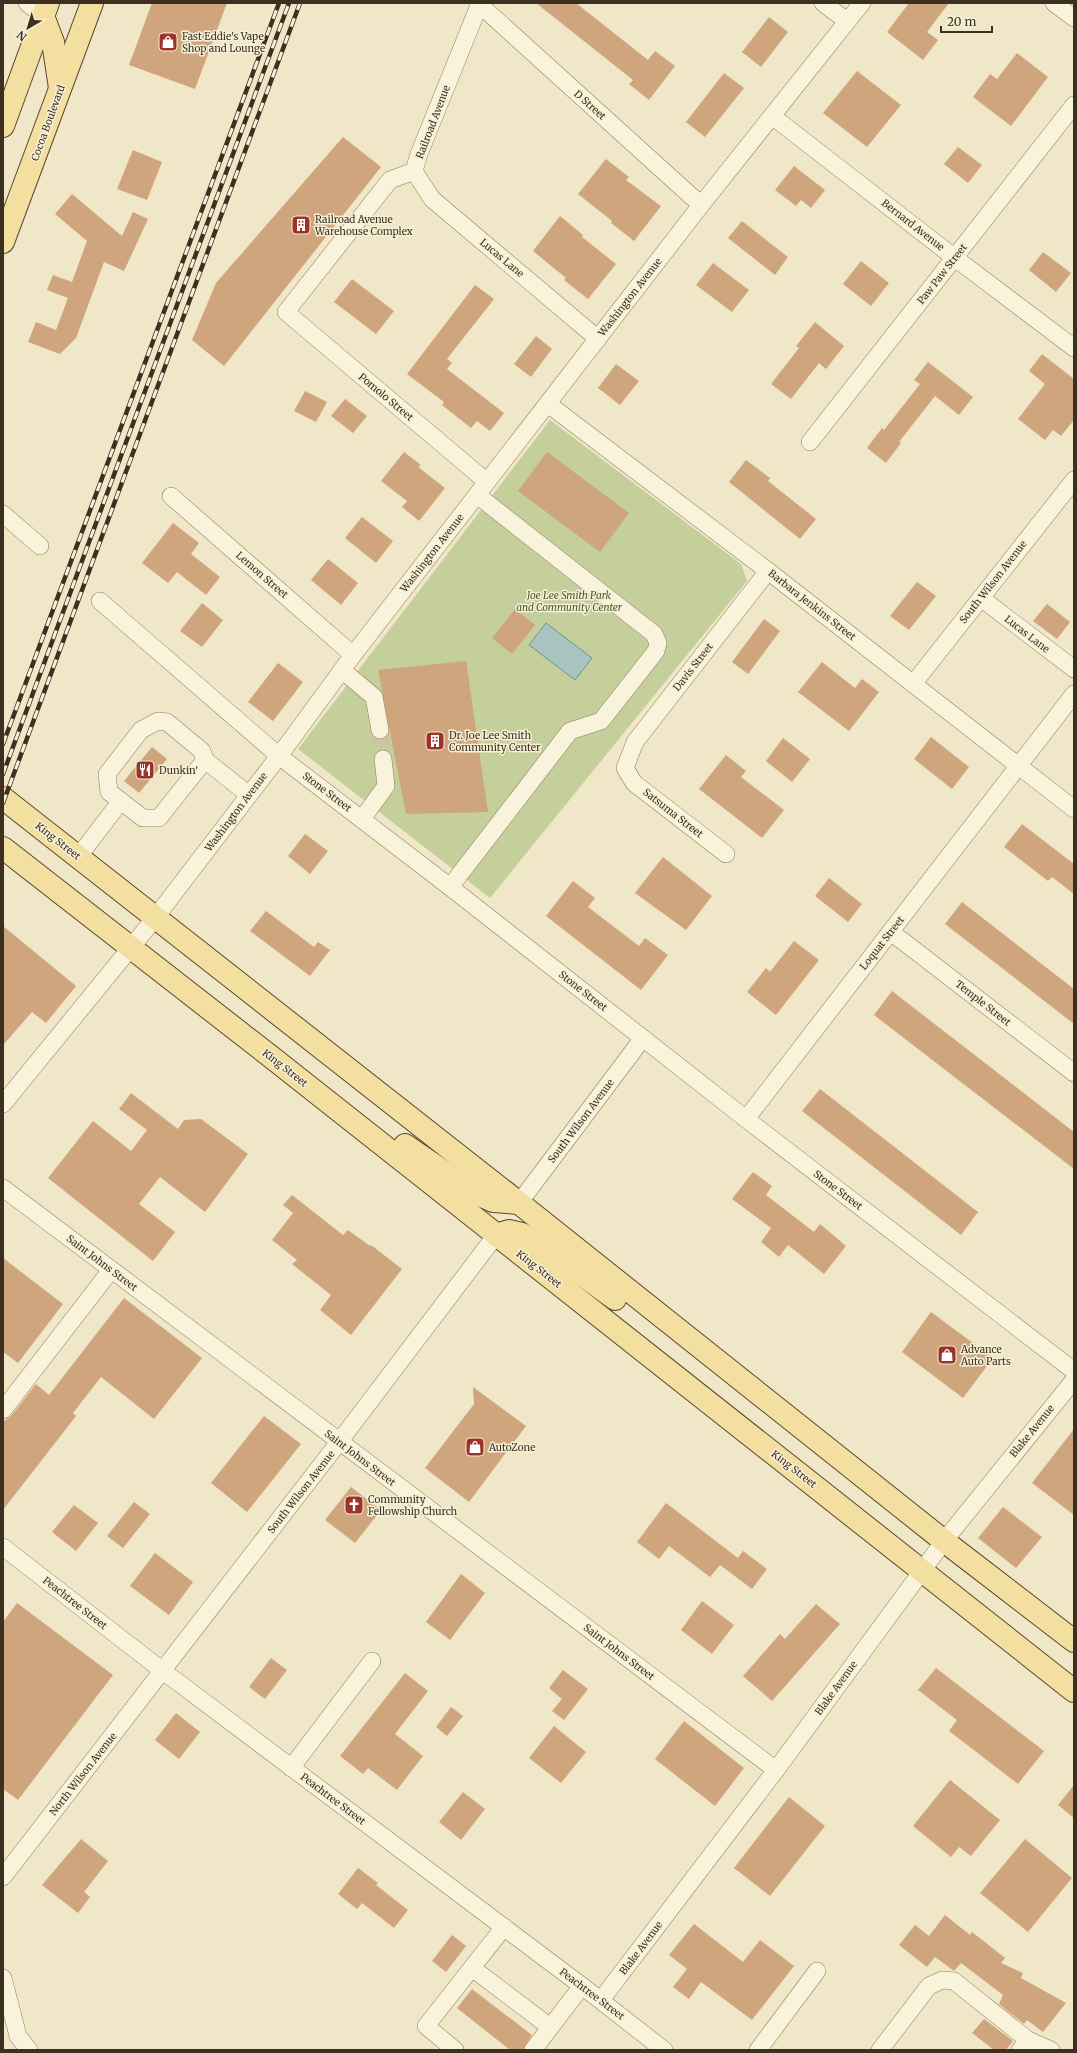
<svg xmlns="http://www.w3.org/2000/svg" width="1077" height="2053" font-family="Merriweather,serif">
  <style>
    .green { fill: #c5cf9b }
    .water { fill: #a9c4be; stroke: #6f938d }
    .building { fill: #cfa57d }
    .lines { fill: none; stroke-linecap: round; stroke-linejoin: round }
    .minor-tunnel { stroke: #ccc2a6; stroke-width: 17; stroke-dasharray: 17 8; stroke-linecap: butt }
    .minor-casing { stroke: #8d7a5c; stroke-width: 18 }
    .major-casing { stroke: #5b4730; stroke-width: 24 }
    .minor { stroke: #faf3dc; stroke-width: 17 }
    .major { stroke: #f3dfa0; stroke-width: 22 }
    .rail-casing { stroke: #3d3020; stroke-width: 4.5 }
    .rail { stroke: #f7f0d8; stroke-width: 3; stroke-dasharray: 9; stroke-linecap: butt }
    .labels { text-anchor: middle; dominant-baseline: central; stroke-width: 3; stroke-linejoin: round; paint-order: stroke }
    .poi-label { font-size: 10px; fill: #3d3020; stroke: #f7f0d8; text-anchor: start }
    .street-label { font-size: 10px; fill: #3d3020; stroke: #f7f0d8 }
    .park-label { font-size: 10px; font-style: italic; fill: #495a26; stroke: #f7f0d8 }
  </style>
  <rect width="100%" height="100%" fill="#f0e7c8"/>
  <polygon class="green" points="550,420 741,564 747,581 490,898 298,749"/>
  <polygon class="water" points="546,623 592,658 575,680 529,645"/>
  <g class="building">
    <polygon points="152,3 227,3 195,89 129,65"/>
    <polygon points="536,3 576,3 648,60 655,51 675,66 649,100 629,84 633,80"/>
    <polygon points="909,3 949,3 927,32 938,40 923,60 887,32"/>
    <polygon points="769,17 788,32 761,67 742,52"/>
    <polygon points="1017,53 1048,77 1011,126 973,97 990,74 997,79"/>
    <polygon points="857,71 901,105 867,147 823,113"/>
    <polygon points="724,73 744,88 705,137 686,122"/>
    <polygon points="343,137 381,167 224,366 192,340 216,283"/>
    <polygon points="958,147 982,165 968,183 944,164"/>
    <polygon points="133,150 162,162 147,200 117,189"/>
    <polygon points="606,159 629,177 626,180 661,206 634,241 611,223 612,221 578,194"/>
    <polygon points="794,166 825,190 811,208 801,200 796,206 775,190"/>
    <polygon points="72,194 122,236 133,212 148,219 124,271 104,262 76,338 60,354 28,342 36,322 56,330 68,298 47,290 53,275 72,282 87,241 55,214"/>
    <polygon points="560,216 583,235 582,237 616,264 588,299 564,280 566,278 533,251"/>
    <polygon points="742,221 788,257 775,275 728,238"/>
    <polygon points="1043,252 1071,273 1056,292 1029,270"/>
    <polygon points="861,261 889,283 871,306 843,284"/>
    <polygon points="713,263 749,290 732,312 696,285"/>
    <polygon points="352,279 394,311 376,334 334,302"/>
    <polygon points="475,285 494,299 447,359 452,363 447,369 504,413 490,431 477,421 471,428 442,405 444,402 407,374"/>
    <polygon points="815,322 844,346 826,369 819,363 791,399 771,384 799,348 796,346"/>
    <polygon points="536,336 552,349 531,377 514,364"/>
    <polygon points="1042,354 1074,379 1074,420 1061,436 1053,430 1045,440 1018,419 1045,384 1029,371"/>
    <polygon points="928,362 973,397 959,415 935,396 899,442 901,443 886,463 867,448 882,428 884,430 920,384 914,380"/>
    <polygon points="616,364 639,381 620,405 598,388"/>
    <polygon points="305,391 327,402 316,422 294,411"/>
    <polygon points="345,399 367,416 353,433 331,416"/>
    <polygon points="404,452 421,465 418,467 445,488 419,521 402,507 407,501 381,481"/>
    <polygon points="547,452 629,513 600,552 518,491"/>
    <polygon points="746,460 770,478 768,481 816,519 800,539 729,482"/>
    <polygon points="362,517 393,541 376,563 345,538"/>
    <polygon points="173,523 199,543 191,554 220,577 206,595 177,572 168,583 142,563"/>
    <polygon points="328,559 358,583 341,605 311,580"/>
    <polygon points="917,582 936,596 909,630 890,616"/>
    <polygon points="202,603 223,620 202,647 180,631"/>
    <polygon points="1047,604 1070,622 1057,639 1033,621"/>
    <polygon points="515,609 535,625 512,654 492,638"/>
    <polygon points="764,619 780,631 748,674 732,662"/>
    <polygon points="466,661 488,812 406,814 378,670"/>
    <polygon points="822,662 855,688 862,679 879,692 849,731 798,692"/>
    <polygon points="278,663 303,682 273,721 248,702"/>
    <polygon points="931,737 969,767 952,789 914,759"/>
    <polygon points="783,738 810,759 792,782 766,761"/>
    <polygon points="152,747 167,759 139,793 124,781"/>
    <polygon points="726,755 746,771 741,777 784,810 762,838 699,789"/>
    <polygon points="1022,824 1074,864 1074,894 1052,877 1048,881 1004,847"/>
    <polygon points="305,834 328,851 310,874 288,856"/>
    <polygon points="663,857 712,896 686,930 635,893"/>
    <polygon points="829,878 862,904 848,922 815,896"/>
    <polygon points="573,881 595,898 588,907 639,946 645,938 668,955 641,990 546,916"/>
    <polygon points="962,902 1074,989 1074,1024 945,924"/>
    <polygon points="266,911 314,947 318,942 330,950 310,976 250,931"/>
    <polygon points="3,926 76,986 46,1023 32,1012 3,1045"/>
    <polygon points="794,941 819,960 776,1015 747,992 766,968 770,972"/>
    <polygon points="892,991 1074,1132 1074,1169 874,1015"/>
    <polygon points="820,1089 978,1212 961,1235 802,1111"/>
    <polygon points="131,1093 178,1129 184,1120 201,1119 248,1154 205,1212 160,1177 139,1204 175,1232 153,1261 48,1178 93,1121 131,1151 147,1130 119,1109"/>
    <polygon points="753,1172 772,1186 766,1195 814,1232 820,1224 846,1246 824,1274 788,1245 779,1257 761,1242 771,1228 732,1199"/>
    <polygon points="292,1195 343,1235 348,1230 370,1246 371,1245 402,1269 351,1335 320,1310 331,1295 292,1264 297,1260 272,1240 293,1213 283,1205"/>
    <polygon points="3,1258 63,1304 18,1363 3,1352"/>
    <polygon points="124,1298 202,1358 154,1419 101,1377 73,1413 76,1416 3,1510 3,1422 11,1416 36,1384 49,1395"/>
    <polygon points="931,1312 993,1358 963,1398 902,1352"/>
    <polygon points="473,1387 526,1426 469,1502 425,1468 474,1404"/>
    <polygon points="264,1416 301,1444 247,1512 211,1483"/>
    <polygon points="1074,1429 1074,1515 1032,1483"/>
    <polygon points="351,1487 381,1510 355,1543 325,1520"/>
    <polygon points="134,1502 150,1514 123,1548 107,1536"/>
    <polygon points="666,1503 738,1558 743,1551 767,1569 752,1589 720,1565 710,1577 669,1546 659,1559 637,1542"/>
    <polygon points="74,1505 98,1523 76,1551 52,1532"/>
    <polygon points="1003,1507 1042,1537 1016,1568 978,1538"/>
    <polygon points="155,1553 193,1582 169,1615 130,1586"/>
    <polygon points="461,1574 485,1593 450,1640 426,1622"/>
    <polygon points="702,1601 734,1625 712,1654 681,1630"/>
    <polygon points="17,1603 113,1675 18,1800 3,1789 3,1622"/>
    <polygon points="816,1604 840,1624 772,1701 743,1676 780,1634 785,1639"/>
    <polygon points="271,1658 287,1670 265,1699 249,1687"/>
    <polygon points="936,1668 1044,1751 1018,1784 949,1731 957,1720 918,1690"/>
    <polygon points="563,1670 588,1689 564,1720 552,1711 562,1699 549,1688"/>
    <polygon points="405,1673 428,1691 395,1734 423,1756 397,1790 368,1768 363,1774 340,1756"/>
    <polygon points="451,1707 463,1716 447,1736 436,1727"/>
    <polygon points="176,1713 200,1732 179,1759 155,1740"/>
    <polygon points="684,1721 744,1768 715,1806 655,1759"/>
    <polygon points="554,1726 586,1752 561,1783 529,1758"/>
    <polygon points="950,1780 1000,1820 971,1856 959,1847 951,1857 913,1826"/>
    <polygon points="1074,1785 1074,1818 1058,1805"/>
    <polygon points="463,1792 485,1809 461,1840 439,1822"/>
    <polygon points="789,1797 825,1826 770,1896 734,1868"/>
    <polygon points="81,1839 108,1861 84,1892 90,1897 78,1913 42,1885"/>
    <polygon points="1025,1839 1072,1878 1028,1932 980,1893"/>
    <polygon points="358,1868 378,1883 376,1885 408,1910 394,1928 362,1903 357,1909 338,1894"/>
    <polygon points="945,1915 970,1935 972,1932 1005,1958 1001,1963 1023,1973 1021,1978 1066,2003 1043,2032 1027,2020 1024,2024 999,2004 1003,1995 961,1963 954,1971 935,1957 927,1967 899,1945 915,1925 929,1936"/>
    <polygon points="694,1924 743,1962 760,1940 794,1966 752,2020 701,1982 689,1999 673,1987 687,1969 669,1955"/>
    <polygon points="452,1935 466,1946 446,1972 432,1961"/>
    <polygon points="472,1989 532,2035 523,2050 510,2050 457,2008"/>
    <polygon points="984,2019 1013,2041 1006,2050 994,2050 972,2033"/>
  </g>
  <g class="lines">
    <polyline class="minor-tunnel" points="380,730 383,759"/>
    <defs>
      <g id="minor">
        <polyline points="27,3 43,16"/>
        <polyline points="480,3 419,154 414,171 390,180 286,312 487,482"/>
        <polyline points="823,3 847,21"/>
        <polyline points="1054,3 1074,18"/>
        <polyline points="479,4 701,205"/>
        <polyline points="772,116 955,258 1074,348"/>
        <polyline points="414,171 432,199 598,339"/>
        <polyline points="548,404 768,571 1074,809"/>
        <polyline points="810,442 1074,105"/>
        <polyline points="171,496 353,655"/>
        <polyline points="3,514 40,546"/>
        <polyline points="981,598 1074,669"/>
        <polyline points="100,601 279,756 450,887 746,1119 1074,1371"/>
        <polyline points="342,670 374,697 380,730"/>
        <polyline points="913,684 1074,480"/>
        <polyline points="205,760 159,818 143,818 109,792 107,774 141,730 158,721 167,722 202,751 205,760 249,795"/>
        <polyline points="362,819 386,786 383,759"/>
        <polyline points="726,854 634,783 625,768 635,742 768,571"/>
        <polyline points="78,857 121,801"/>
        <polyline points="450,887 570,731 601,721 656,651 658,643 654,634 477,495"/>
        <polyline points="891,932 1074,1073"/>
        <polyline points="3,1104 155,918 279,756 353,655 701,205 862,3"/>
        <polyline points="746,1119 1074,694"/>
        <polyline points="3,1188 776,1770"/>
        <polyline points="519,1203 643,1038"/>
        <polyline points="3,1410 111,1270"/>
        <polyline points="3,1547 163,1671 582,1986 664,2050"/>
        <polyline points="291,1768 372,1661"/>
        <polyline points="3,1877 339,1442 496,1235"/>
        <polyline points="472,1968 550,2027"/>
        <polyline points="3,1978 18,2036 29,2050"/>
        <polyline points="601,2000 776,1770 944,1541 1074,1380"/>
        <polyline points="455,2050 426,2026 504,1927"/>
        <polyline points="533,2050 582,1986"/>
        <polyline points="758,2050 817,1971"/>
        <polyline points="880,2050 929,1986 942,1980 954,1981 1028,2040"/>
        <polyline points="1020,2050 1028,2040 1051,2050"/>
      </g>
      <g id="major">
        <polyline points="43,16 53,42 60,88"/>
        <polyline points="3,126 48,3"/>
        <polyline points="3,242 92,3"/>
        <polyline points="3,798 519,1203 944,1541 1074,1641"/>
        <polyline points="3,848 270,1056 1074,1691"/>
        <polyline points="405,1145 475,1193 493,1201 519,1203"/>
        <polyline points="496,1235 509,1231 522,1234 544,1247 615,1299"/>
      </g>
    </defs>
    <use href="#minor" class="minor-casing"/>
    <use href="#major" class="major-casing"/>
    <use href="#minor" class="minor"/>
    <use href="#major" class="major"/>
    <defs>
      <g id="rail">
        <polyline points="3,744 279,3"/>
        <polyline points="3,774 289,3"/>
        <polyline points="3,803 300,3"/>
      </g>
    </defs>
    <use href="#rail" class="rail-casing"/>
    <use href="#rail" class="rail"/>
  </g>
  <defs>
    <symbol id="shop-square" viewBox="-11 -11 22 22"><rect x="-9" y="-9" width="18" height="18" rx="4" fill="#9d322a" stroke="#f7f0d8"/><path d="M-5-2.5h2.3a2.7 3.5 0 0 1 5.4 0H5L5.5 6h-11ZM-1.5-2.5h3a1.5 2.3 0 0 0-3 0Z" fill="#fff"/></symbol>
    <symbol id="building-square" viewBox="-11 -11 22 22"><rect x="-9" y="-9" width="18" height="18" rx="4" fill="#9d322a" stroke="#f7f0d8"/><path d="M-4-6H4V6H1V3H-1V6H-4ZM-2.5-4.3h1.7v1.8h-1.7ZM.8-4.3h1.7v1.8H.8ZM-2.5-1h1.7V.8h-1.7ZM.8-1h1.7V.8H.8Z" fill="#fff"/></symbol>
    <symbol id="restaurant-square" viewBox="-11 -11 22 22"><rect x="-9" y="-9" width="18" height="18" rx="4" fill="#9d322a" stroke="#f7f0d8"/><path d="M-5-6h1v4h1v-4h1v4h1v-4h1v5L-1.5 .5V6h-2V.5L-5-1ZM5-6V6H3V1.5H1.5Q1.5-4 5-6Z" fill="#fff"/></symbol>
    <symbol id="church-square" viewBox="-11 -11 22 22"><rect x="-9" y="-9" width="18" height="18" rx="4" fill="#9d322a" stroke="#f7f0d8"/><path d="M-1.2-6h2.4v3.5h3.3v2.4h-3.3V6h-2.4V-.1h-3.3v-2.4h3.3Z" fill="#fff"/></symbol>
  </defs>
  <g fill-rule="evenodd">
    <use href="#shop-square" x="157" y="31" width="22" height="22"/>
    <use href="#building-square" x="290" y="214" width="22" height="22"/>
    <use href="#building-square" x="424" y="730" width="22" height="22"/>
    <use href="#restaurant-square" x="134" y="759" width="22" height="22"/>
    <use href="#shop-square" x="936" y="1344" width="22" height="22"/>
    <use href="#shop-square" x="464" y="1436" width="22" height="22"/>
    <use href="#church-square" x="343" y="1494" width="22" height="22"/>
  </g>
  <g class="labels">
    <g class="poi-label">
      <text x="182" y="36">Fast Eddie's Vape<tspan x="182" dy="12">Shop and Lounge</tspan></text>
      <text x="315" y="219">Railroad Avenue<tspan x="315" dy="12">Warehouse Complex</tspan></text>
      <text x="449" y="735">Dr. Joe Lee Smith<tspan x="449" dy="12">Community Center</tspan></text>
      <text x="159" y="770">Dunkin'</text>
      <text x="961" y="1349">Advance<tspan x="961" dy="12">Auto Parts</tspan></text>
      <text x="489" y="1447">AutoZone</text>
      <text x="368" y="1499">Community<tspan x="368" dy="12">Fellowship Church</tspan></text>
    </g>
    <g class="street-label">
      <text transform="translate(590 105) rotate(42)">D Street</text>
      <text transform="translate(433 122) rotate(-69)">Railroad Avenue</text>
      <text transform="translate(48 123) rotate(-70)">Cocoa Boulevard</text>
      <text transform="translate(913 225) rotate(38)">Bernard Avenue</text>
      <text transform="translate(502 258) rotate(40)">Lucas Lane</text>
      <text transform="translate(942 274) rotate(-52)">Paw Paw Street</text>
      <text transform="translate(630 297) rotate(-52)">Washington Avenue</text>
      <text transform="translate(386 397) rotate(40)">Pomolo Street</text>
      <text transform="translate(432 553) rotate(-52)">Washington Avenue</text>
      <text transform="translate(262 575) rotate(41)">Lemon Street</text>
      <text transform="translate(993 582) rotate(-52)">South Wilson Avenue</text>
      <text transform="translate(812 605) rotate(38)">Barbara Jenkins Street</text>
      <text transform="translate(1027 634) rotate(38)">Lucas Lane</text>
      <text transform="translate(693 667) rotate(-52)">Davis Street</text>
      <text transform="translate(327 792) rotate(37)">Stone Street</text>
      <text transform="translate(236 812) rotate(-53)">Washington Avenue</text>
      <text transform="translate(673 813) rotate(38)">Satsuma Street</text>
      <text transform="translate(58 841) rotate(38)">King Street</text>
      <text transform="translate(882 943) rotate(-52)">Loquat Street</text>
      <text transform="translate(583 991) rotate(38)">Stone Street</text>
      <text transform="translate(983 1003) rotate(38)">Temple Street</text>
      <text transform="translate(285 1068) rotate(38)">King Street</text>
      <text transform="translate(581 1121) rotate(-53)">South Wilson Avenue</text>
      <text transform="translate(838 1190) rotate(37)">Stone Street</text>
      <text transform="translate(102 1263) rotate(37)">Saint Johns Street</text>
      <text transform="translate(539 1269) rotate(38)">King Street</text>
      <text transform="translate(1032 1431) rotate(-51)">Blake Avenue</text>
      <text transform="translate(360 1458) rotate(37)">Saint Johns Street</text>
      <text transform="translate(794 1469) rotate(38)">King Street</text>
      <text transform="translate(301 1492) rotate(-52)">South Wilson Avenue</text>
      <text transform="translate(75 1603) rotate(38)">Peachtree Street</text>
      <text transform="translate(619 1652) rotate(37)">Saint Johns Street</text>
      <text transform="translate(836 1688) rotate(-54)">Blake Avenue</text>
      <text transform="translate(83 1774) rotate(-52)">North Wilson Avenue</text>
      <text transform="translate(333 1799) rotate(37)">Peachtree Street</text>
      <text transform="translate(641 1948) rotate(-53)">Blake Avenue</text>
      <text transform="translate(592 1994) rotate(37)">Peachtree Street</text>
    </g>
    <g class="park-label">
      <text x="569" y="595">Joe Lee Smith Park<tspan x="569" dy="12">and Community Center</tspan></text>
    </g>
  </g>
  <rect width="1077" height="2053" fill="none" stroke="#3d3020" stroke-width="8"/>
  <g transform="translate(28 28) rotate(218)" stroke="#f7f0d8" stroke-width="3" paint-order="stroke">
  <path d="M0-3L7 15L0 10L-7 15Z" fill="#3d3020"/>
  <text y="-6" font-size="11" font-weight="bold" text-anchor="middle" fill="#3d3020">N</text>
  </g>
  <path d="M941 26v6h51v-6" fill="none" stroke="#3d3020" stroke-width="2"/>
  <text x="947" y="26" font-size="12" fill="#3d3020" stroke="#f7f0d8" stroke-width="3" paint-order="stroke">20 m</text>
</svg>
